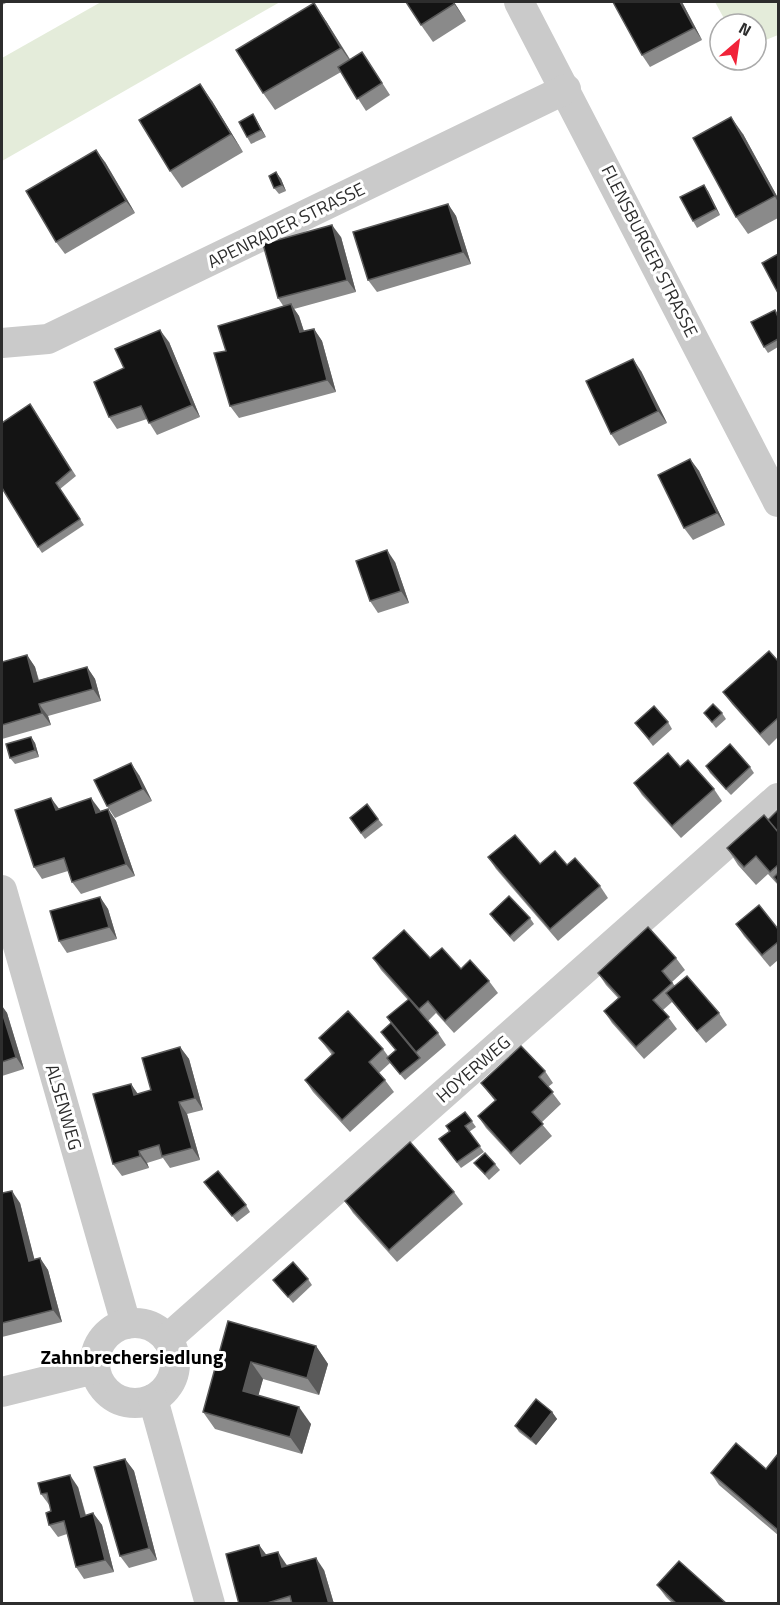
<svg xmlns="http://www.w3.org/2000/svg" width="780" height="1605" font-family="'Titillium Web',sans-serif">
  <style>
    .green { fill: #e4ecda }
    .lines { fill: none; stroke-linecap: round; stroke-linejoin: round }
    .minor { stroke: #cacaca; stroke-width: 30 }
    .wall { fill: #8a8a8a }
    .shaded-wall { fill: #5a5a5a }
    .building { fill: #141414; stroke: #5a5a5a; stroke-width: 1.5 }
    .labels { text-anchor: middle; dominant-baseline: central; stroke-width: 6; stroke-linejoin: round; paint-order: stroke }
    .street-label { font-size: 18px; fill: #2d2d2d; stroke: #fff }
    .neighbourhood-label { font-size: 20px; font-weight: bold; fill: #000; stroke: #fff }
  </style>
  <rect width="100%" height="100%" fill="#fff"/>
  <g class="green">
    <polygon points="101,2 280,2 2,161 2,58"/>
    <polygon points="715,2 778,2 778,35 756,44 756,24 727,24"/>
  </g>
  <g class="lines">
    <g class="minor">
      <polyline points="519,2 778,502"/>
      <polyline points="2,343 48,339 566,89"/>
      <polyline points="2,890 126,1324"/>
      <circle cx="135" cy="1363" r="40"/>
      <polyline points="167,1339 778,798"/>
      <polyline points="2,1392 95,1369"/>
      <polyline points="153,1399 210,1604"/>
    </g>
  </g>
  <g class="wall">
    <polygon points="2,2 8,2 2,5"/>
    <polygon points="454,2 466,21 433,42 421,25"/>
    <polygon points="682,2 702,40 650,67 642,55"/>
    <polygon points="326,21 350,59 370,64 390,95 366,111 341,72 275,110 263,93"/>
    <polygon points="212,101 243,152 182,188 170,171"/>
    <polygon points="253,114 257,121 266,137 251,144 247,137"/>
    <polygon points="743,134 778,198 778,218 748,234 736,217"/>
    <polygon points="105,162 135,213 65,254 56,242"/>
    <polygon points="276,172 281,179 286,191 279,194 274,188"/>
    <polygon points="708,191 720,215 697,228 693,221"/>
    <polygon points="448,204 456,216 471,264 377,292 368,280"/>
    <polygon points="341,237 356,292 294,309 299,316 304,331 314,329 322,341 336,392 239,418 230,406 226,351 284,307 278,298"/>
    <polygon points="775,310 778,315 778,347 768,353 764,347"/>
    <polygon points="169,342 200,417 157,435 147,419 117,429 109,417 124,368"/>
    <polygon points="641,371 667,423 619,446 611,434"/>
    <polygon points="34,410 76,476 60,489 84,525 42,553 38,547"/>
    <polygon points="690,459 699,471 725,525 693,540 684,528"/>
    <polygon points="395,562 409,603 378,613 370,601"/>
    <polygon points="27,655 35,667 39,680 87,667 95,679 101,701 48,716 51,725 2,739 2,662"/>
    <polygon points="778,661 778,737 769,746 732,704 723,692"/>
    <polygon points="704,713 722,713 726,719 716,728"/>
    <polygon points="668,722 672,729 653,746 635,723"/>
    <polygon points="31,737 35,743 39,757 15,764 10,758"/>
    <polygon points="706,766 750,767 754,773 731,795 710,773"/>
    <polygon points="680,767 714,789 722,801 681,838 642,795 634,783"/>
    <polygon points="139,775 152,801 115,818 107,806"/>
    <polygon points="59,809 100,811 108,809 116,821 135,876 81,894 72,882 68,871 42,879 34,867"/>
    <polygon points="778,810 778,885 768,874 756,885 738,865 727,848 768,820"/>
    <polygon points="378,819 383,825 365,839 354,824"/>
    <polygon points="488,857 540,864 600,886 608,898 558,941 496,869"/>
    <polygon points="100,897 108,909 117,939 67,953 59,941"/>
    <polygon points="490,914 530,918 534,924 514,942 494,920"/>
    <polygon points="736,924 778,929 778,960 770,967 744,936"/>
    <polygon points="373,958 430,958 461,969 489,981 498,993 454,1033 436,1013 428,1021 416,1007 438,1033 446,1045 405,1080 390,1063 379,1073 385,1080 394,1092 350,1132 313,1092 305,1080 332,1055 319,1038 383,1049 388,1056 396,1050 381,1032 391,1023 387,1017 408,1000 381,970"/>
    <polygon points="676,958 685,970 672,982 675,986 719,1013 727,1025 706,1043 672,1002 663,1010 677,1029 644,1059 612,1023 604,1011 618,998 606,985 598,973"/>
    <polygon points="2,1006 7,1013 24,1069 2,1076"/>
    <polygon points="180,1047 189,1059 203,1110 187,1114 200,1160 170,1168 163,1158 147,1163 149,1168 122,1176 113,1164 131,1084 138,1094 151,1090"/>
    <polygon points="545,1071 553,1083 548,1087 561,1104 541,1123 552,1136 520,1165 486,1128 478,1116 495,1101 481,1083"/>
    <polygon points="465,1112 476,1127 469,1132 484,1152 461,1168 439,1139 449,1132 446,1126"/>
    <polygon points="474,1163 495,1164 500,1170 489,1180"/>
    <polygon points="204,1182 246,1205 250,1212 237,1222"/>
    <polygon points="454,1192 463,1204 397,1262 353,1213 345,1201"/>
    <polygon points="2,1193 20,1203 34,1259 40,1258 48,1270 62,1322 2,1337"/>
    <polygon points="308,1279 312,1285 293,1303 273,1280"/>
    <polygon points="228,1321 316,1346 328,1364 319,1395 263,1379 258,1395 311,1424 302,1454 215,1429 203,1412"/>
    <polygon points="552,1412 557,1419 536,1445 519,1432 515,1426"/>
    <polygon points="778,1454 778,1535 719,1485 711,1473 766,1469"/>
    <polygon points="125,1459 134,1471 157,1560 129,1568 120,1556"/>
    <polygon points="78,1487 86,1515 93,1513 102,1525 114,1572 84,1579 76,1567 67,1534 58,1537 49,1525 51,1511 50,1506 41,1494"/>
    <polygon points="259,1545 266,1555 286,1564 287,1565 324,1570 334,1604 239,1604"/>
    <polygon points="657,1585 727,1604 673,1604 666,1597"/>
  </g>
  <g class="shaded-wall">
    <polygon points="453,2 454,2 466,21"/>
    <polygon points="680,2 682,2 702,40 694,28"/>
    <polygon points="314,3 326,21 353,65 341,48"/>
    <polygon points="200,84 212,101 243,152 231,134"/>
    <polygon points="253,114 257,121 266,137 261,130"/>
    <polygon points="731,117 743,134 778,198 778,202"/>
    <polygon points="96,150 105,162 135,213 126,201"/>
    <polygon points="276,172 281,179 286,191 282,185"/>
    <polygon points="704,185 708,191 720,215 716,209"/>
    <polygon points="448,204 456,216 471,264 463,252"/>
    <polygon points="332,225 341,237 356,292 347,280"/>
    <polygon points="291,304 299,316 308,344 300,332"/>
    <polygon points="314,329 322,341 336,392 327,380"/>
    <polygon points="160,330 169,342 200,417 192,405"/>
    <polygon points="633,359 641,371 667,423 658,411"/>
    <polygon points="690,459 699,471 725,525 717,513"/>
    <polygon points="387,550 395,562 409,603 401,591"/>
    <polygon points="27,655 35,667 42,694 34,682"/>
    <polygon points="87,667 95,679 101,701 93,689"/>
    <polygon points="39,704 48,716 51,725 42,713"/>
    <polygon points="31,737 35,743 39,757 35,750"/>
    <polygon points="131,763 139,775 152,801 143,789"/>
    <polygon points="51,798 60,810 56,810"/>
    <polygon points="91,798 100,810 105,825 96,813"/>
    <polygon points="108,809 116,821 135,876 126,864"/>
    <polygon points="100,897 108,909 117,939 109,927"/>
    <polygon points="2,1006 7,1013 24,1069 16,1057 2,1012"/>
    <polygon points="180,1047 189,1059 203,1110 195,1098"/>
    <polygon points="131,1084 139,1096 134,1095"/>
    <polygon points="179,1102 187,1114 200,1160 192,1148"/>
    <polygon points="139,1151 147,1163 149,1168 140,1156"/>
    <polygon points="12,1191 20,1203 38,1273 29,1261"/>
    <polygon points="40,1258 48,1270 62,1322 53,1310"/>
    <polygon points="316,1346 328,1364 319,1395 307,1378"/>
    <polygon points="251,1362 263,1379 255,1408 243,1391"/>
    <polygon points="299,1407 311,1424 302,1454 290,1437"/>
    <polygon points="552,1412 557,1419 536,1445 531,1439"/>
    <polygon points="125,1459 134,1471 157,1560 149,1548"/>
    <polygon points="70,1475 78,1487 89,1529 81,1517"/>
    <polygon points="93,1513 102,1525 114,1572 105,1560"/>
    <polygon points="259,1545 268,1557 262,1556"/>
    <polygon points="278,1552 286,1564 291,1579 282,1567"/>
    <polygon points="316,1558 324,1570 334,1604 329,1604"/>
  </g>
  <g class="building">
    <polygon points="406,2 453,2 454,4 421,25"/>
    <polygon points="613,2 680,2 694,28 642,55"/>
    <polygon points="314,3 341,48 263,93 236,50"/>
    <polygon points="362,52 382,83 357,99 338,67"/>
    <polygon points="200,84 231,134 170,171 139,120"/>
    <polygon points="253,114 261,130 247,137 239,122"/>
    <polygon points="731,117 775,196 736,217 693,138"/>
    <polygon points="96,150 126,201 56,242 26,191"/>
    <polygon points="276,172 282,185 274,188 269,176"/>
    <polygon points="704,185 716,209 693,221 680,197"/>
    <polygon points="448,204 463,252 368,280 353,232"/>
    <polygon points="332,225 347,280 278,298 263,244"/>
    <polygon points="778,254 778,293 762,263"/>
    <polygon points="291,304 300,332 314,329 327,380 230,406 214,353 226,351 218,326"/>
    <polygon points="775,310 778,317 778,339 764,347 751,322"/>
    <polygon points="160,330 192,405 149,423 141,406 109,417 94,382 124,368 115,349"/>
    <polygon points="633,359 658,411 611,434 586,381"/>
    <polygon points="30,404 71,470 56,483 80,519 38,547 2,488 2,423"/>
    <polygon points="690,459 717,513 684,528 658,475"/>
    <polygon points="387,550 401,591 370,601 356,561"/>
    <polygon points="769,651 778,661 778,718 760,734 723,692"/>
    <polygon points="27,655 34,682 87,667 93,689 39,704 42,713 2,725 2,662"/>
    <polygon points="713,704 722,713 712,722 704,713"/>
    <polygon points="654,706 668,722 649,739 635,723"/>
    <polygon points="31,737 35,750 10,758 6,744"/>
    <polygon points="730,744 750,767 726,789 706,766"/>
    <polygon points="668,753 680,767 688,760 714,789 672,826 634,783"/>
    <polygon points="131,763 143,789 107,806 94,780"/>
    <polygon points="51,798 56,810 91,798 96,813 108,809 126,864 72,882 64,858 34,867 15,810"/>
    <polygon points="367,804 378,819 361,833 350,818"/>
    <polygon points="778,810 778,832 768,820"/>
    <polygon points="764,815 778,832 778,865 770,872 756,856 744,867 727,848"/>
    <polygon points="515,835 540,864 555,851 567,865 575,858 600,886 550,929 488,857"/>
    <polygon points="778,873 778,883 774,877"/>
    <polygon points="509,896 530,918 510,936 490,914"/>
    <polygon points="100,897 109,927 59,941 50,911"/>
    <polygon points="759,905 778,929 778,942 762,955 736,924"/>
    <polygon points="648,927 676,958 662,971 672,983 653,1000 669,1017 636,1047 604,1011 620,997 598,973"/>
    <polygon points="404,930 430,958 442,948 461,969 470,960 489,981 445,1021 428,1001 419,1009 373,958"/>
    <polygon points="687,976 719,1013 697,1031 666,993"/>
    <polygon points="409,999 438,1033 416,1052 387,1017"/>
    <polygon points="348,1011 383,1049 369,1062 385,1080 342,1120 305,1080 334,1053 319,1038"/>
    <polygon points="2,1012 16,1057 2,1062"/>
    <polygon points="391,1023 420,1058 400,1074 387,1058 396,1050 381,1032"/>
    <polygon points="521,1046 545,1071 539,1077 553,1092 532,1112 543,1124 511,1153 478,1116 496,1100 481,1083"/>
    <polygon points="180,1047 195,1098 179,1102 192,1148 162,1156 159,1145 139,1151 140,1156 113,1164 93,1094 131,1084 134,1095 151,1090 142,1058"/>
    <polygon points="465,1112 472,1121 465,1126 480,1146 457,1162 439,1139 450,1131 446,1126"/>
    <polygon points="410,1142 454,1192 389,1250 345,1201"/>
    <polygon points="485,1153 495,1164 485,1174 474,1163"/>
    <polygon points="218,1171 246,1205 232,1216 204,1182"/>
    <polygon points="12,1191 29,1261 40,1258 53,1310 2,1323 2,1193"/>
    <polygon points="293,1262 308,1279 288,1297 273,1280"/>
    <polygon points="228,1321 316,1346 307,1378 251,1362 243,1391 299,1407 290,1437 203,1412"/>
    <polygon points="536,1399 552,1412 531,1439 515,1426"/>
    <polygon points="736,1443 766,1469 778,1454 778,1530 711,1473"/>
    <polygon points="125,1459 149,1548 120,1556 94,1467"/>
    <polygon points="70,1475 81,1517 93,1513 105,1560 76,1567 64,1521 49,1525 46,1513 51,1511 47,1493 41,1494 38,1483"/>
    <polygon points="259,1545 262,1556 278,1552 282,1567 316,1558 329,1604 292,1604 290,1596 264,1604 239,1604 226,1554"/>
    <polygon points="679,1561 727,1604 677,1604 657,1585"/>
  </g>
  <g class="labels">
    <g class="street-label">
      <text transform="translate(286 225) rotate(-26)">APENRADER STRASSE</text>
      <text transform="translate(650 251) rotate(63)">FLENSBURGER STRASSE</text>
      <text transform="translate(473 1069) rotate(-41)">HOYERWEG</text>
      <text transform="translate(64 1107) rotate(74)">ALSENWEG</text>
    </g>
    <g class="neighbourhood-label">
      <text x="132" y="1356">Zahnbrechersiedlung</text>
    </g>
  </g>
  <rect width="780" height="1605" fill="none" stroke="#2d2d2d" stroke-width="6"/>
  <g transform="translate(738 42) rotate(29)"><circle r="28" fill="#ffffff" stroke="#ababab" stroke-width="1.5"/>
  <path d="M0-4.5L10 22L0 15L-10 22Z" fill="#f12339"/>
  <text y="-9" font-size="16" font-weight="bold" text-anchor="middle" fill="#2d2d2d">N</text>
  </g>
</svg>
